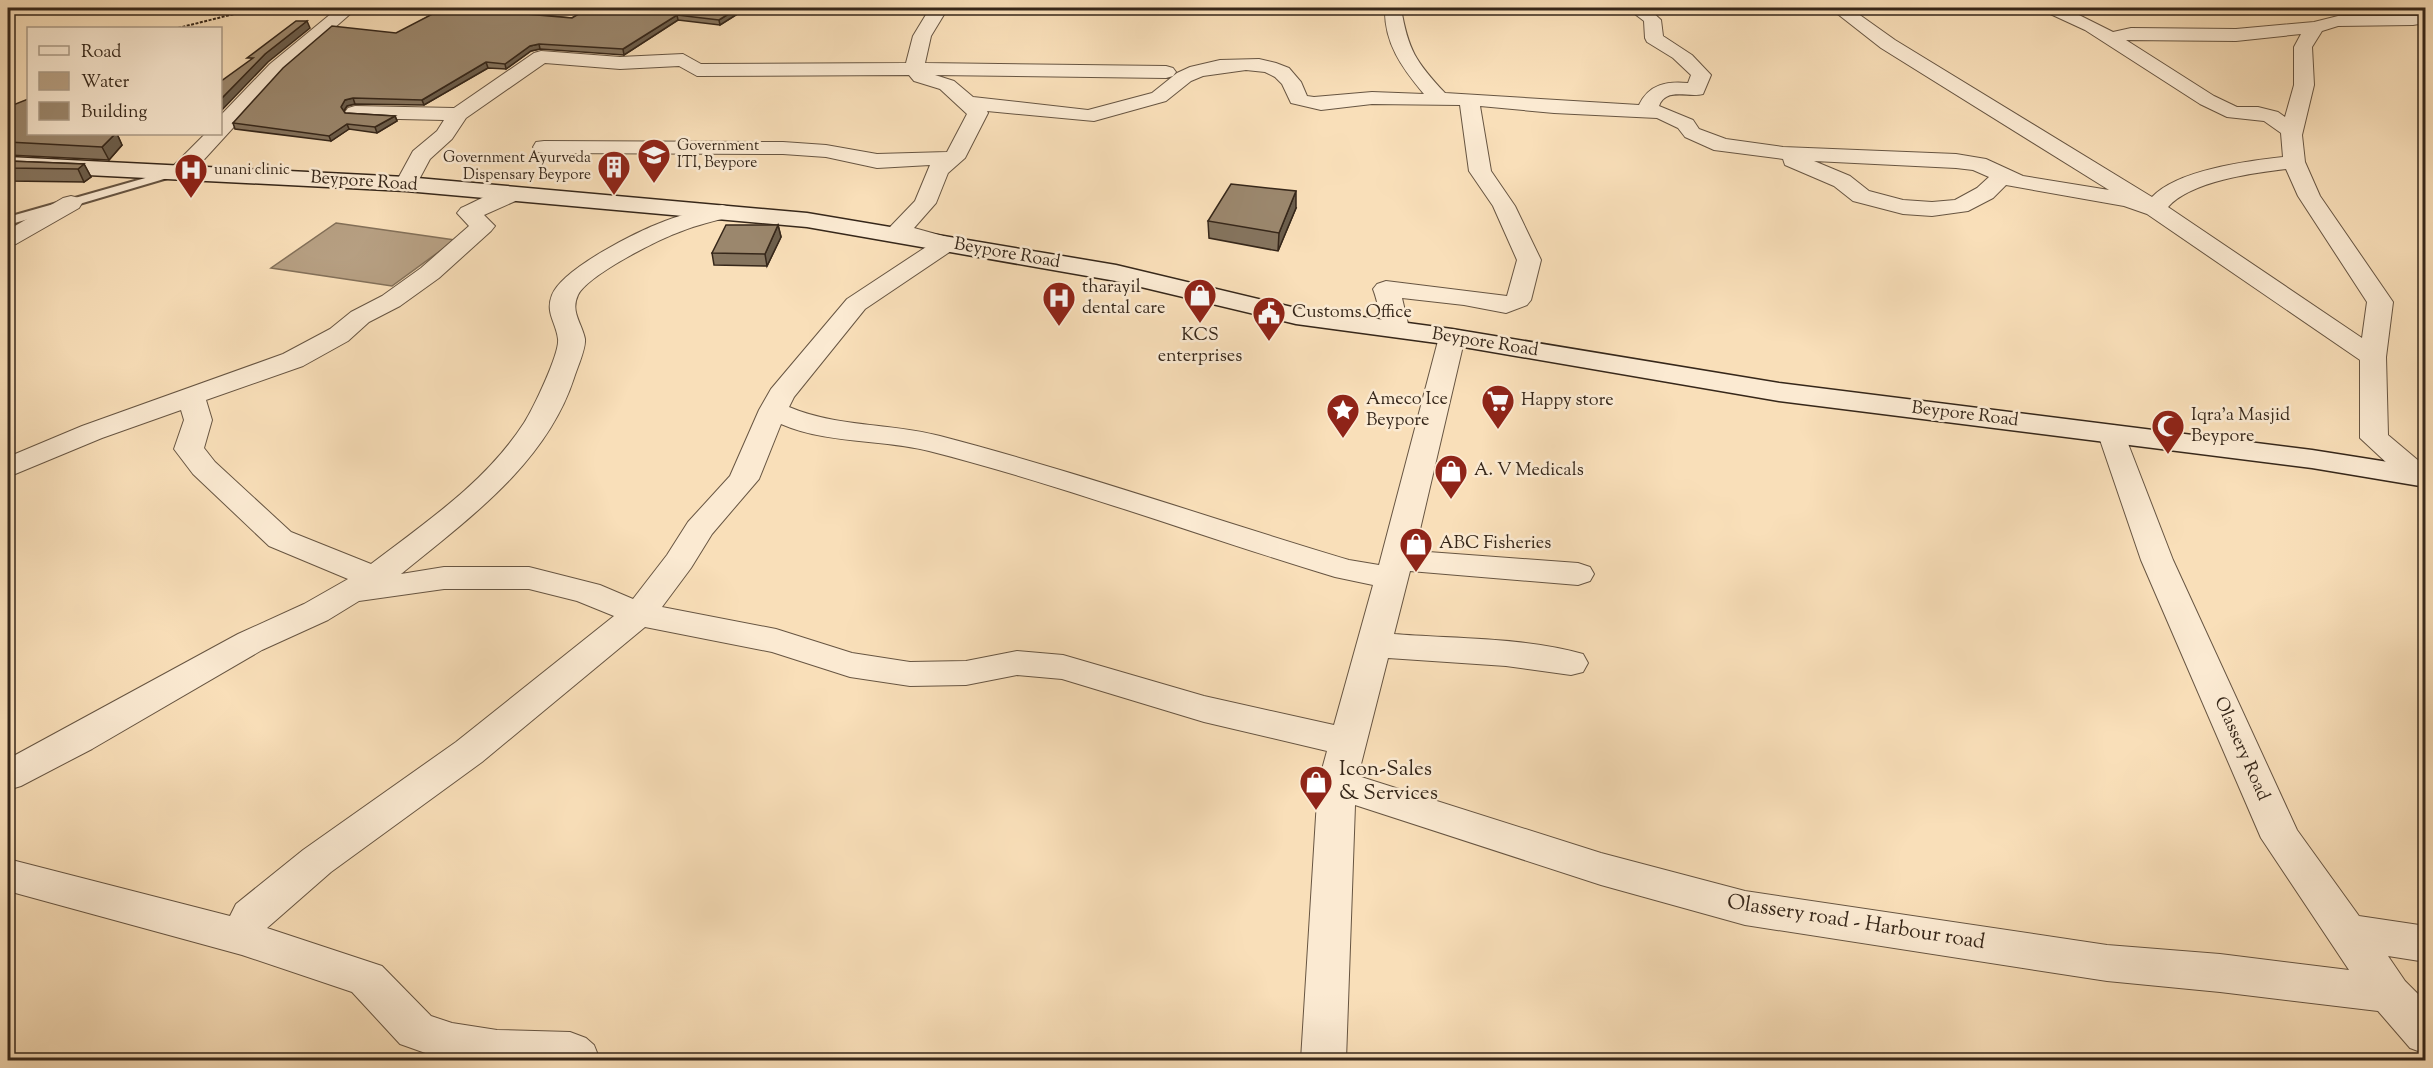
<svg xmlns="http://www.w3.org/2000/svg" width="2433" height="1068" font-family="'Sorts Mill Goudy',serif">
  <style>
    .water { fill: #b7a083; stroke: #837059; stroke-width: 1.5 }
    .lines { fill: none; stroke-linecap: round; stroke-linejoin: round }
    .lane-casing { stroke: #675542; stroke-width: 4 }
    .street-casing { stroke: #675542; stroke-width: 2 }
    .secondary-casing { stroke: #36271a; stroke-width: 3 }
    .path { stroke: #36271a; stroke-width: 2; stroke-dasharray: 3 1.5; stroke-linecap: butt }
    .lane { fill: #fbead2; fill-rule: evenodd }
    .street { fill: #fbead2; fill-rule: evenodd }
    .secondary { fill: #fbead2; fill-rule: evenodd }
    .wall { fill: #85745e; stroke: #36271a; stroke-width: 1.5 }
    .shaded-wall { fill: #6c5e4c; stroke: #36271a; stroke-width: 1.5 }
    .building { fill: #9b876d; stroke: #36271a; stroke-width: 1.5 }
    .labels { text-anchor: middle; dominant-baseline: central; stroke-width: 5; stroke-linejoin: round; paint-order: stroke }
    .far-poi-label { font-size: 15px; fill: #36271a; stroke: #fbead2; text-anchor: start }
    .street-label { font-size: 18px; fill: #36271a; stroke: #fbead2 }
    .poi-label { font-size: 18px; fill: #36271a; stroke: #fbead2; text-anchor: start }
    .near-poi-label { font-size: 21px; fill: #36271a; stroke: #fbead2; text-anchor: start }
    .near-street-label { font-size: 21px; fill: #36271a; stroke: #fbead2 }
  </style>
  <rect width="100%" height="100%" fill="#f9dfb9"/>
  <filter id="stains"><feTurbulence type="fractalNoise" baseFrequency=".00333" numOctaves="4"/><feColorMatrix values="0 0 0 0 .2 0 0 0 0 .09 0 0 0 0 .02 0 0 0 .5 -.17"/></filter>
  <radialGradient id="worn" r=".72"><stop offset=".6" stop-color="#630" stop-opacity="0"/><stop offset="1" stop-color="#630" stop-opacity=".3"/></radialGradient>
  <polygon class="water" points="336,223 455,240 392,286 271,268"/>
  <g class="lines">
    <defs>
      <polygon id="lane" points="177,169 181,170 181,174 8,225 8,217"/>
      <g id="street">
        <polygon points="338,8 357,8 284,72 189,176 181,178 173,176 170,171 173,166 205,134 220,134 220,116 270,64"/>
        <path d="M930 8H948L931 36 925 63 1166 66 1173 68 1176 72 1173 76 1166 78 935 75 954 81 973 97 1088 110 1152 93 1177 73 1190 67 1220 60 1259 59 1276 63 1289 68 1301 82 1307 96 1314 97 1372 92 1424 94C1402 68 1384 43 1385 8H1401C1408 50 1416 62 1445 93L1639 105C1649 84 1667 81 1688 83L1691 75 1673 58 1647 42 1645 38 1644 21 1627 8H1648L1661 20 1663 36 1692 55 1711 75 1703 94C1688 98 1666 87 1659 106L1693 120 1699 129 1726 139 1783 147 1956 154 1986 159 2023 176 2109 190 1881 48 1830 8H1850L1895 40 2152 197C2177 170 2247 161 2283 157L2281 133 2264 121 2227 117 2200 104 2085 30 2046 12 2044 8H2065L2113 32 2131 28 2236 29 2314 22 2338 16H2419L2422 20 2419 24 2413 25 2338 26 2322 31 2312 47 2314 85 2302 135 2305 162 2320 196 2393 302 2386 357 2388 435 2426 467V485L2404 479 2360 438V360L2147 214 2124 206 2006 185 1993 198 1968 211 1932 216 1903 214 1853 201 1834 186 1785 165 1783 159 1714 150 1685 137 1678 128 1657 118 1554 113 1480 106 1491 171 1515 206 1541 260 1531 300 1527 305 1506 313 1464 305 1402 298 1409 328 1405 334 1396 336 1387 334C1381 324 1378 301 1373 289L1377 284 1386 281 1507 296 1517 260 1493 206 1469 171 1460 105 1372 104 1321 110 1291 103 1282 84 1275 77 1265 72 1246 70 1203 76 1191 81 1166 101 1094 121 987 111 988 113 965 158 948 173 936 203 914 228 954 239 958 244 954 249 865 309 794 397 789 407C836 427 890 423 940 436 1078 472 1212 519 1349 560L1379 565 1439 337 1443 331 1452 329 1461 331 1465 337 1415 551 1578 563 1590 567 1594 574 1590 581 1578 585 1410 571 1394 634C1456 639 1523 637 1583 654L1588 663 1583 672 1571 675 1506 666 1388 658 1358 776 1601 853 1745 891 2107 945 2220 954 2349 970 2261 838 2141 560 2098 434 2102 428 2112 425 2122 428 2173 560 2297 830 2359 916 2426 926V962L2388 956 2405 981 2426 1002V1054L2410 1048 2378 1011 2220 992 2107 981 1745 925 1601 885 1355 805 1346 1060H1301L1318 784 1327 751 1204 722 1062 679 1017 675 966 685 910 686 850 677 772 652 645 627 482 762 331 872 267 928 382 966 431 1016 452 1023 497 1030 570 1032 586 1038 594 1045 600 1060H445L400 1044 352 992 242 955 8 891V859L230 916 236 904 303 850 456 742 614 616 577 601 529 589H444L359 601 328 620 262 650 92 749 21 786 8 790V759L238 634 304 604 348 579 269 546 193 474 174 449 184 420 181 410 102 438 8 477V457L82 426 283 354 330 329 351 312 382 296 421 268 469 226 457 213 461 208C478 201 501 185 520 189L523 194 520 199 484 215 495 226 491 231 439 278 400 306 369 322 348 341 303 366 206 400 212 420 204 448 215 462 291 532 371 564C426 522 486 482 524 423 533 409 560 353 558 339 556 322 545 313 552 295 563 268 638 231 665 221 683 214 703 210 722 205L730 207 734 212 730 217C714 221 697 225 682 231 659 239 588 275 578 295 570 312 582 323 585 339 586 349 577 368 574 378 546 464 468 519 401 574L444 567H529L600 585 633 599 667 555 688 522 730 476 759 410 771 389 847 299 926 247 898 240 890 227 915 201 930 165 877 168 826 157 783 154 544 153 536 152 533 147 536 142 544 141 783 142 826 145 877 154 947 152 967 114 940 89 914 81 909 75 697 76 679 66 620 69 545 63 466 118 452 139 430 159 414 189 406 191 398 189 395 184 413 151 437 131 444 120 355 118 348 116 345 112 348 108 355 106 454 108 534 53 541 51 620 57 683 54 701 64 906 63 913 36ZM2301 34 2294 47V85L2285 117 2278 112 2258 107H2237L2214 96 2126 40 2236 41ZM1814 161 1956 168 1973 170 1989 177 1977 188 1955 200 1932 202 1903 200 1869 191 1850 176ZM2286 169 2298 196 2367 302 2362 338 2168 207C2191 181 2253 173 2286 169ZM781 424C827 444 881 439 929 451 1066 486 1199 536 1335 577L1373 585 1334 725 1204 696 1063 655 1017 651 966 661 910 662 852 653 776 629 662 607 691 568 712 534 759 479Z"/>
        <polygon points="71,196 79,198 82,203 79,208 16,244 8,246 8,230 63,198"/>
      </g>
      <polygon id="secondary" points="8,157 406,177 807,213 1116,265 1296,308 1452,329 1779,383 2312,450 2426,468 2426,487 2312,468 1779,401 1452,345 1296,324 1116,281 807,227 406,191 8,171"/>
    </defs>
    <use href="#lane" class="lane-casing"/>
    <use href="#street" class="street-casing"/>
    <use href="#secondary" class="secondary-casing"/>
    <polyline class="path" points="178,28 238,13"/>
    <use href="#lane" class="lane"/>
    <use href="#street" class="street"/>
    <use href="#secondary" class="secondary"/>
  </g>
  <g class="wall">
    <polygon points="444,8 506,8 499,11 572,18 589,8 747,8 720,25 678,20 624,55 540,49 531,51 506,69 488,68 424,105 355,104 347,106 344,111 345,113 395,116 397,121 377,133 349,129 331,141 235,129 233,123"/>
    <polygon points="768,8 805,8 801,10"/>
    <polygon points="8,107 28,134 117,134 122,145 109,160 8,155"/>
    <polygon points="8,161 84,164 91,177 84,182 8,181"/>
    <polygon points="1296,208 1278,251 1209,238 1208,221"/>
    <polygon points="778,225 781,237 767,266 714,265 712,253"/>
  </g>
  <g class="shaded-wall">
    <polygon points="496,8 506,8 492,15 491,11"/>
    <polygon points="738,8 747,8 720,25 719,20"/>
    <polygon points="677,15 678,20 624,55 623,49"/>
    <polygon points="307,21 310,28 268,62 220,112 220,100 265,54"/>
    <polygon points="539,44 540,49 531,51 506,69 505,64 530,46"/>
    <polygon points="486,62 488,68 424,105 422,100"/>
    <polygon points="353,98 355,104 347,106 343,112 341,107 345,100"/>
    <polygon points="395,116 397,121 377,133 375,127"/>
    <polygon points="347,124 349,129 331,141 329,136"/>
    <polygon points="115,134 117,134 122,145 109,160 102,147"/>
    <polygon points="84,164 91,177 84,182 78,169"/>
    <polygon points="1296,191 1296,208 1278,251 1279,233"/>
    <polygon points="778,225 781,237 767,266 765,254"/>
  </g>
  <g class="building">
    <polygon points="444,8 496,8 491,11 572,18 589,8 738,8 719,20 677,15 623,49 539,44 530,46 505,64 486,62 422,100 353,98 345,100 341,107 345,113 395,116 375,127 347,124 329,136 233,123 283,68 332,26 396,33"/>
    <polygon points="296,21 307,21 265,54 220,100 220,82 253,58 247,58"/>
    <polygon points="28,99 28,134 115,134 102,147 8,142 8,107"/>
    <polygon points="8,161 84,164 78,169 8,168"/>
    <polygon points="1231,184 1296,191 1279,233 1208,221"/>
    <polygon points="726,225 778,225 765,254 712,253"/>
  </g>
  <defs>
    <symbol id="university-pin" viewBox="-11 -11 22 30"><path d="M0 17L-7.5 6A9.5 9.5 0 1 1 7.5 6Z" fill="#8f2418" stroke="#fbead2"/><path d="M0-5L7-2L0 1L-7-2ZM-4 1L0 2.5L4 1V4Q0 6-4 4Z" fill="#fff"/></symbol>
    <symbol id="building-pin" viewBox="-11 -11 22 30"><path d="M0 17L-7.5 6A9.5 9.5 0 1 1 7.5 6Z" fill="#8f2418" stroke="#fbead2"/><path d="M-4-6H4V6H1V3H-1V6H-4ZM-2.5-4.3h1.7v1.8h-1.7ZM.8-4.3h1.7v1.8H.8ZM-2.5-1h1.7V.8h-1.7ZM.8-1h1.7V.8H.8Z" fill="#fff"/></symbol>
    <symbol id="hospital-pin" viewBox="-11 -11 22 30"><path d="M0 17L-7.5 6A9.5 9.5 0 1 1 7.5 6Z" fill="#8f2418" stroke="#fbead2"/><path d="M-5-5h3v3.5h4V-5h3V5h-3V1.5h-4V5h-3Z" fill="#fff"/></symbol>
    <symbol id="shop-pin" viewBox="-11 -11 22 30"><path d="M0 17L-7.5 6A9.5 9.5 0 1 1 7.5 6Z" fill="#8f2418" stroke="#fbead2"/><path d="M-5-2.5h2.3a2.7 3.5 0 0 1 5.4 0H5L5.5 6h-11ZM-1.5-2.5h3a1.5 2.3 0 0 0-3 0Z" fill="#fff"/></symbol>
    <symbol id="civic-pin" viewBox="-11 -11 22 30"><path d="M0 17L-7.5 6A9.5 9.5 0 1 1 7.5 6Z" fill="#8f2418" stroke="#fbead2"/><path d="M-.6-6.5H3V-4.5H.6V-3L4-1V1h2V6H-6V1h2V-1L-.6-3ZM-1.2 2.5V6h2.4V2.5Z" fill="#fff"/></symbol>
    <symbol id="supermarket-pin" viewBox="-11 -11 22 30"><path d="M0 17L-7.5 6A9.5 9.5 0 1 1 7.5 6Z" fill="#8f2418" stroke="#fbead2"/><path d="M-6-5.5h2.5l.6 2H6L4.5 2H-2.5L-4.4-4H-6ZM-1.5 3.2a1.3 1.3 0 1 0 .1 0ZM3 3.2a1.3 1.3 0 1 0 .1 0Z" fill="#fff"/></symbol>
    <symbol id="sight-pin" viewBox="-11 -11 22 30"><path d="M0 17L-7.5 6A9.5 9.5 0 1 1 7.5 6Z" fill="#8f2418" stroke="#fbead2"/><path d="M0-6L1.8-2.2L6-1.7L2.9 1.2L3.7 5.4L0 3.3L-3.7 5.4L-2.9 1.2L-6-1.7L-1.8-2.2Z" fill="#fff"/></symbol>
    <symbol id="mosque-pin" viewBox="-11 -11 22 30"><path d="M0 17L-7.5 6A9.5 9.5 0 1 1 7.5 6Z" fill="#8f2418" stroke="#fbead2"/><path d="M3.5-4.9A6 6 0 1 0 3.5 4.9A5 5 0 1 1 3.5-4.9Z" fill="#fff"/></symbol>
  </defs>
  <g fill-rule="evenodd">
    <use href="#university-pin" x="635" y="136" width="38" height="52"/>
    <use href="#building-pin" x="595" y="148" width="38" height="52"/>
    <use href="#hospital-pin" x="172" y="151" width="38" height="52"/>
    <use href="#shop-pin" x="1181" y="276" width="38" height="52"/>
    <use href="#hospital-pin" x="1040" y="279" width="38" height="52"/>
    <use href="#civic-pin" x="1250" y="294" width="38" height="52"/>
    <use href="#supermarket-pin" x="1479" y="382" width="38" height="52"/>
    <use href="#sight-pin" x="1324" y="391" width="38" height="52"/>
    <use href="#mosque-pin" x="2149" y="407" width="38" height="52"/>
    <use href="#shop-pin" x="1432" y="452" width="38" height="52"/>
    <use href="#shop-pin" x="1397" y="525" width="38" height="52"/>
    <use href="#shop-pin" x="1297" y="763" width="38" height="52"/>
  </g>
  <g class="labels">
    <g class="far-poi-label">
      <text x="677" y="146">Government<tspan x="677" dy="17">ITI, Beypore</tspan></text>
      <text x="591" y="158" text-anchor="end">Government Ayurveda<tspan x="591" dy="17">Dispensary Beypore</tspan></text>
      <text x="214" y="170">unani clinic</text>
    </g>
    <g class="street-label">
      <text transform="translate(364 182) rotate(4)">Beypore Road</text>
      <text transform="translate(1007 254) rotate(10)">Beypore Road</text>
      <text transform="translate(1485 343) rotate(9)">Beypore Road</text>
      <text transform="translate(1965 415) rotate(7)">Beypore Road</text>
      <text transform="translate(2241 749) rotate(66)">Olassery Road</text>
    </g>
    <g class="poi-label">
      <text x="1082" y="288">tharayil<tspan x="1082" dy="21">dental care</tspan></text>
      <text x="1292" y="313">Customs Office</text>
      <text x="1200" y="336" text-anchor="middle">KCS<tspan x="1200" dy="21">enterprises</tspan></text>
      <text x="1366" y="400">Ameco Ice<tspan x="1366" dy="21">Beypore</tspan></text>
      <text x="1521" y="401">Happy store</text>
      <text x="2191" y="416">Iqra'a Masjid<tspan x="2191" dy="21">Beypore</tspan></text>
      <text x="1474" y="471">A. V Medicals</text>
      <text x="1439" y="544">ABC Fisheries</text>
    </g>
    <g class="near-poi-label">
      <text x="1339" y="770">Icon-Sales<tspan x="1339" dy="24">&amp; Services</tspan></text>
    </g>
    <g class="near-street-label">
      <text transform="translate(1856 923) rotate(9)">Olassery road - Harbour road</text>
    </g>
  </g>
  <rect width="2433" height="1068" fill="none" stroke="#f9dfb9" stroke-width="30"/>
  <rect x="9" y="9" width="2415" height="1050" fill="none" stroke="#36271a" stroke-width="3"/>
  <rect x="15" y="15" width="2403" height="1038" fill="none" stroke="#36271a" stroke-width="1.5"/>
  <rect x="27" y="27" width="195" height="108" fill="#fbead2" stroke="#ac9c88" stroke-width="1.5"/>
  <rect x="39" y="46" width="30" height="9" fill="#fbead2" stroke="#ac9c88" stroke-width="1.5"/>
  <text x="81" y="57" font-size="18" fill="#36271a">Road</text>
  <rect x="39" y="72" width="30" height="18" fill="#b7a083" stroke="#ac9c88" stroke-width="1.5"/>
  <text x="81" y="87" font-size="18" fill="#36271a">Water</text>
  <rect x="39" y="102" width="30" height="18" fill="#9b876d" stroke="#ac9c88" stroke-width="1.5"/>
  <text x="81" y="117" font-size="18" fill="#36271a">Building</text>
  <rect width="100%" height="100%" filter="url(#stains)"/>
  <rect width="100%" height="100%" fill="url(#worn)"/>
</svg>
